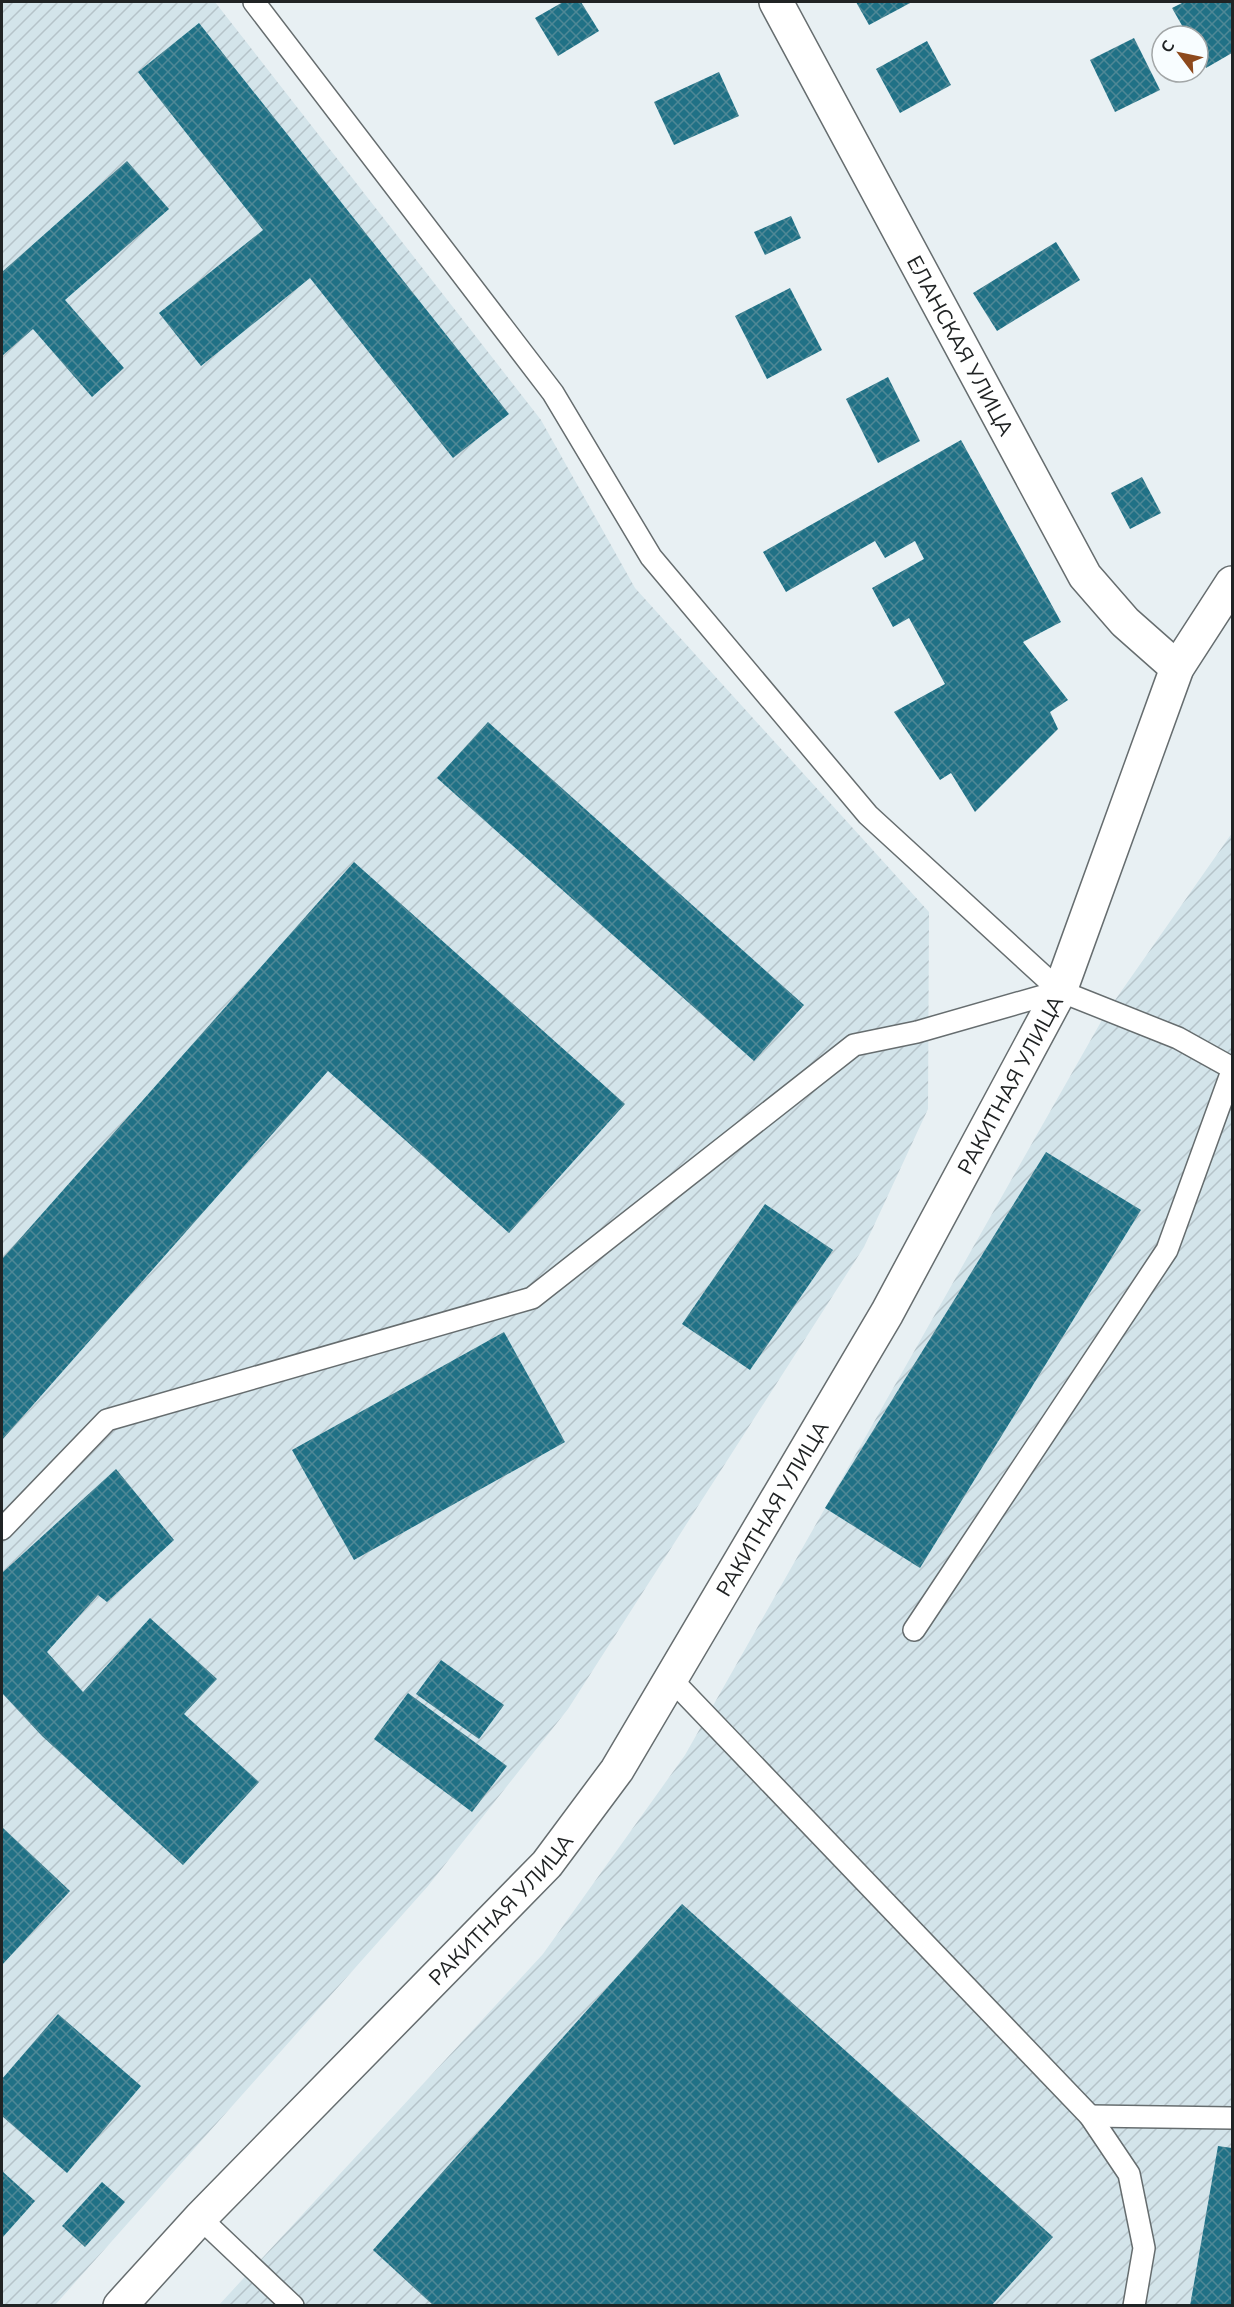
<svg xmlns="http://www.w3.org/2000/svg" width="1234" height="2307" font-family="Mulish,sans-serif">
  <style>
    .industrial { fill: url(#industrial-furrows) }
    .building { fill: url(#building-cross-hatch) }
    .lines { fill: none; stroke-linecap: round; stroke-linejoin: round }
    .lane-casing { stroke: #666d6f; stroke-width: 24 }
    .street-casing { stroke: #666d6f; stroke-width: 36 }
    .lane { stroke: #fff; stroke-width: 21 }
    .street { stroke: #fff; stroke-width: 33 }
    .labels { text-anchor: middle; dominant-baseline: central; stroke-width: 6; stroke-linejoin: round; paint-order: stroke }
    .street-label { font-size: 21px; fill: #202324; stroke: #f8fdff }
  </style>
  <defs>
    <pattern id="industrial-furrows" width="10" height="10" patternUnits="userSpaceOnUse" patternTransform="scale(1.5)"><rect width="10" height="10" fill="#d3e4ea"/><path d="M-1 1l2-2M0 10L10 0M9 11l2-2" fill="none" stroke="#b5c3c9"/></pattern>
    <pattern id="building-cross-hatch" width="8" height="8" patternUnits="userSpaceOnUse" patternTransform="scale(1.5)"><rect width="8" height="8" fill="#207186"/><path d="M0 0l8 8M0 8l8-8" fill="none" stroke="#4f8896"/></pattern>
  </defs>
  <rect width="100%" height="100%" fill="#e8f0f3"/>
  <g class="industrial">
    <polygon points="2,2 215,2 541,420 635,588 929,912 928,1109 864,1247 568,1709 428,1886 55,2305 2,2306"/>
    <polygon points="1232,833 1232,2305 218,2306 543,1954 685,1755 1106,1013"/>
  </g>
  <g class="building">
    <polygon points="563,2 581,2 599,31 558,56 535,18"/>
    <polygon points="856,2 912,2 869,25"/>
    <polygon points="1184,2 1232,2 1232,53 1206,68 1198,54 1198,36 1188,36 1172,8"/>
    <polygon points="199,23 509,414 453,458 310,278 201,366 159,313 263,230 138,72"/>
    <polygon points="1134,38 1160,90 1115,112 1090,60"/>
    <polygon points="927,41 951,85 900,113 876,69"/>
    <polygon points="719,72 739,116 674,145 654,102"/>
    <polygon points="127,161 169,209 65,300 124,368 92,397 33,329 2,356 2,272"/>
    <polygon points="791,216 801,238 765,255 754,232"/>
    <polygon points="1056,242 1080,280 997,331 973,293"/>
    <polygon points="790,288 822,350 767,379 735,316"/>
    <polygon points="888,377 920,441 878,463 846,399"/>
    <polygon points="961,440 1061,622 1023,642 1068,700 1050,712 1058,729 975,812 951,773 940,780 894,712 945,684 909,618 893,627 872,588 924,559 915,541 885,558 875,541 786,592 763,552"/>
    <polygon points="1142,477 1161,513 1130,529 1111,493"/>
    <polygon points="488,722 804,1005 754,1061 437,778"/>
    <polygon points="354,862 625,1104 509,1233 328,1071 2,1440 2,1259"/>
    <polygon points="1046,1152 1141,1210 920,1568 825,1508"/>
    <polygon points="765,1204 833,1250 750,1370 682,1324"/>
    <polygon points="504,1332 565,1442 354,1560 292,1450"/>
    <polygon points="116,1469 174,1540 107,1602 98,1595 47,1652 83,1692 150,1618 217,1679 184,1714 259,1782 183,1865 42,1736 2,1693 2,1573"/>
    <polygon points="441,1660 504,1705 479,1739 416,1694"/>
    <polygon points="408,1693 507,1766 472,1812 374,1739"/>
    <polygon points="2,1827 70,1891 2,1965"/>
    <polygon points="682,1904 1053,2237 991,2306 434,2306 373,2250"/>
    <polygon points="58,2014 141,2086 67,2173 2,2116 2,2079"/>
    <polygon points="1218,2146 1232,2148 1232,2306 1190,2306"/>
    <polygon points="2,2171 35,2201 2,2238"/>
    <polygon points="102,2182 125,2202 85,2247 62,2226"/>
  </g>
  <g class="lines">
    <defs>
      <g id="lane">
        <polyline points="254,2 553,393 651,557 868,815 1060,991 1178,1038 1232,1068"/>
        <polyline points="2,1529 107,1420 532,1298 854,1045 917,1032 1060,991"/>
        <polyline points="914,1630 1167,1250 1232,1071"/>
        <polyline points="671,1679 1090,2116 1129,2174 1144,2248 1134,2306"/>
        <polyline points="1090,2116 1232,2118"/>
        <polyline points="200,2218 293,2306"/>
      </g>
      <g id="street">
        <path id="s1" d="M776 2 1085 576 1125 622 1177 668"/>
        <path id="s2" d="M120 2306 200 2218 547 1864 617 1770 887 1313 1060 991 1177 668 1232 583"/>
      </g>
    </defs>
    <use href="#lane" class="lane-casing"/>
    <use href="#street" class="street-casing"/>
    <use href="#lane" class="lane"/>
    <use href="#street" class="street"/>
  </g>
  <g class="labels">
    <g class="street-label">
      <text stroke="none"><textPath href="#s1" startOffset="390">ЕЛАНСКАЯ УЛИЦА</textPath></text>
      <text stroke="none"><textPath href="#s2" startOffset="1522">РАКИТНАЯ УЛИЦА</textPath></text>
      <text stroke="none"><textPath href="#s2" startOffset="1036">РАКИТНАЯ УЛИЦА</textPath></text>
      <text stroke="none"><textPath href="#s2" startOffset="550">РАКИТНАЯ УЛИЦА</textPath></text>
    </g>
  </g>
  <rect width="1234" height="2307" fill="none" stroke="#202324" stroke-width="6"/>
  <g transform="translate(1180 54) rotate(302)"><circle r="28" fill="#f8fdff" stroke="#a2a6a7" stroke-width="1.5"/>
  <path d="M0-4.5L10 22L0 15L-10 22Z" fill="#8d491c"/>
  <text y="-9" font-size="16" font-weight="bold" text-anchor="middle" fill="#202324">С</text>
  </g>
</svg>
